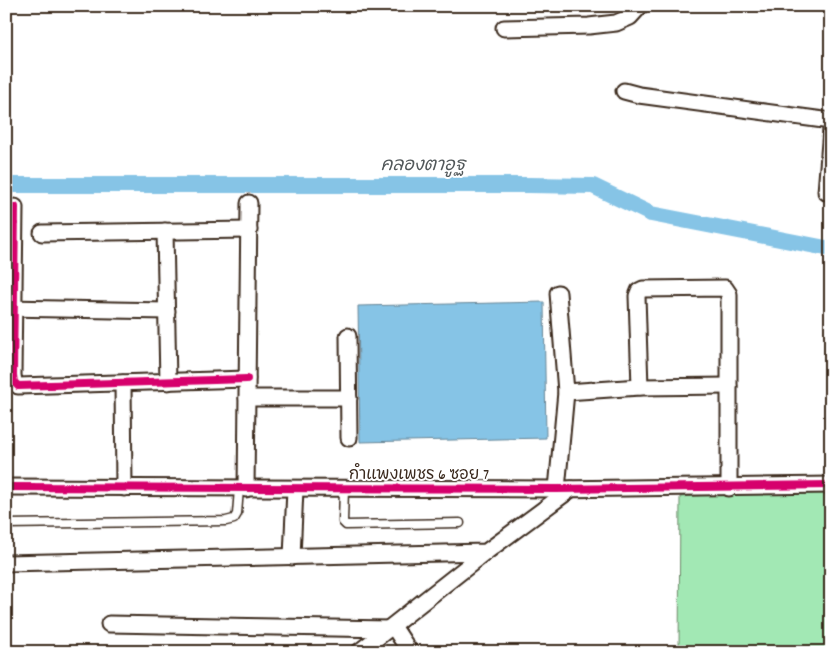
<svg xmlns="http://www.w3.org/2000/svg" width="837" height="658" font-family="Dekko,'Playpen Sans Thai',sans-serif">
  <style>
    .green { fill: #a2e8b4; stroke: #6e8969 }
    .water { fill: #86c4e6; stroke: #688696 }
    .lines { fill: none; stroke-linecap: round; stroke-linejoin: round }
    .canal { stroke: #86c4e6; stroke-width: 16 }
    .lane-casing { stroke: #3b2a1e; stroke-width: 11 }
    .street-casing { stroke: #3b2a1e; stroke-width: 19 }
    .lane { stroke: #fff; stroke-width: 8 }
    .street { stroke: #fff; stroke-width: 15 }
    .cycleway-casing { stroke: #fff; stroke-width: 11 }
    .cycleway { stroke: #d6006c; stroke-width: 8 }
    .labels { text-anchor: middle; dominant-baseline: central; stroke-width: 4; stroke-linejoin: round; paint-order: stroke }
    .street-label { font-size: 16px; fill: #3b2a1e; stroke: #fff }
    .water-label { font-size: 18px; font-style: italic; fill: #52585a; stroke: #fff }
  </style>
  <rect width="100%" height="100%" fill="#fff"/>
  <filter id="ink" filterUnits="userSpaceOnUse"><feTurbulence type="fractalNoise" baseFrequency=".02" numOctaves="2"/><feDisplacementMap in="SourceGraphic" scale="10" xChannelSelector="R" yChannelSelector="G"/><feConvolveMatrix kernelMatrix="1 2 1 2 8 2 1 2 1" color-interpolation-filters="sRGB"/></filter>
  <g filter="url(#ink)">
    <polygon class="green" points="831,486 831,652 679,652 680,497"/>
    <polygon class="water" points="544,302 546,438 360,442 358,306"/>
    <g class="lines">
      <polyline class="canal" points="6,185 529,185 593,186 651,214 831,249"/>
      <defs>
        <g id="lane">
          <polyline points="344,489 343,522 346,525 460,523"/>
          <polyline points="6,524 226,521 234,519 237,514 239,489"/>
        </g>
        <g id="street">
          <polyline points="504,28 589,26 616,23 630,17 640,6"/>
          <polyline points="624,91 639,95 831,121"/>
          <polyline points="826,192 831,129"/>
          <polyline points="15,207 13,375 14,382 18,386 247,379"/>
          <polyline points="165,231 168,382"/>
          <polyline points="42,233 249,230"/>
          <polyline points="6,308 167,311"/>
          <polyline points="348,336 349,438"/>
          <polyline points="123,383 124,488"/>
          <polyline points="640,387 637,296 639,291 643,289 725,288 729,294 729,488"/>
          <polyline points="566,392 640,387 729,386"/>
          <polyline points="247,398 349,398"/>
          <polyline points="6,487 557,489 831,485"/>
          <polyline points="246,489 249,203"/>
          <polyline points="557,489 566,392 558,293"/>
          <polyline points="292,557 295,489"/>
          <polyline points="6,563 486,552 571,489"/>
          <polyline points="109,624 389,629"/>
          <polyline points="393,626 410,652"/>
          <polyline points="359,652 486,552"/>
        </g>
      </defs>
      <use href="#lane" class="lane-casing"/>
      <use href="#street" class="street-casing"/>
      <use href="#lane" class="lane"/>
      <use href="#street" class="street"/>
      <defs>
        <g id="cycleway">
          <polyline points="15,207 13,375 14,382 18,386 247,379"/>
          <polyline points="6,487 557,489 831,485"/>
        </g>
      </defs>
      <use href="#cycleway" class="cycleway-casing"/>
      <use href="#cycleway" class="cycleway"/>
    </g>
  </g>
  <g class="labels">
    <g class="street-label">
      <text x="419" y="475">กำแพงเพชร 6 ซอย 7</text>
    </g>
    <g class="water-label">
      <text x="423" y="166">คลองตาอูฐ</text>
    </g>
  </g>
  <rect width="837" height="658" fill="none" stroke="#fff" stroke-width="25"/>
  <rect x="12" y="12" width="812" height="633" fill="none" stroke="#3b2a1e" stroke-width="2" filter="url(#ink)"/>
</svg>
